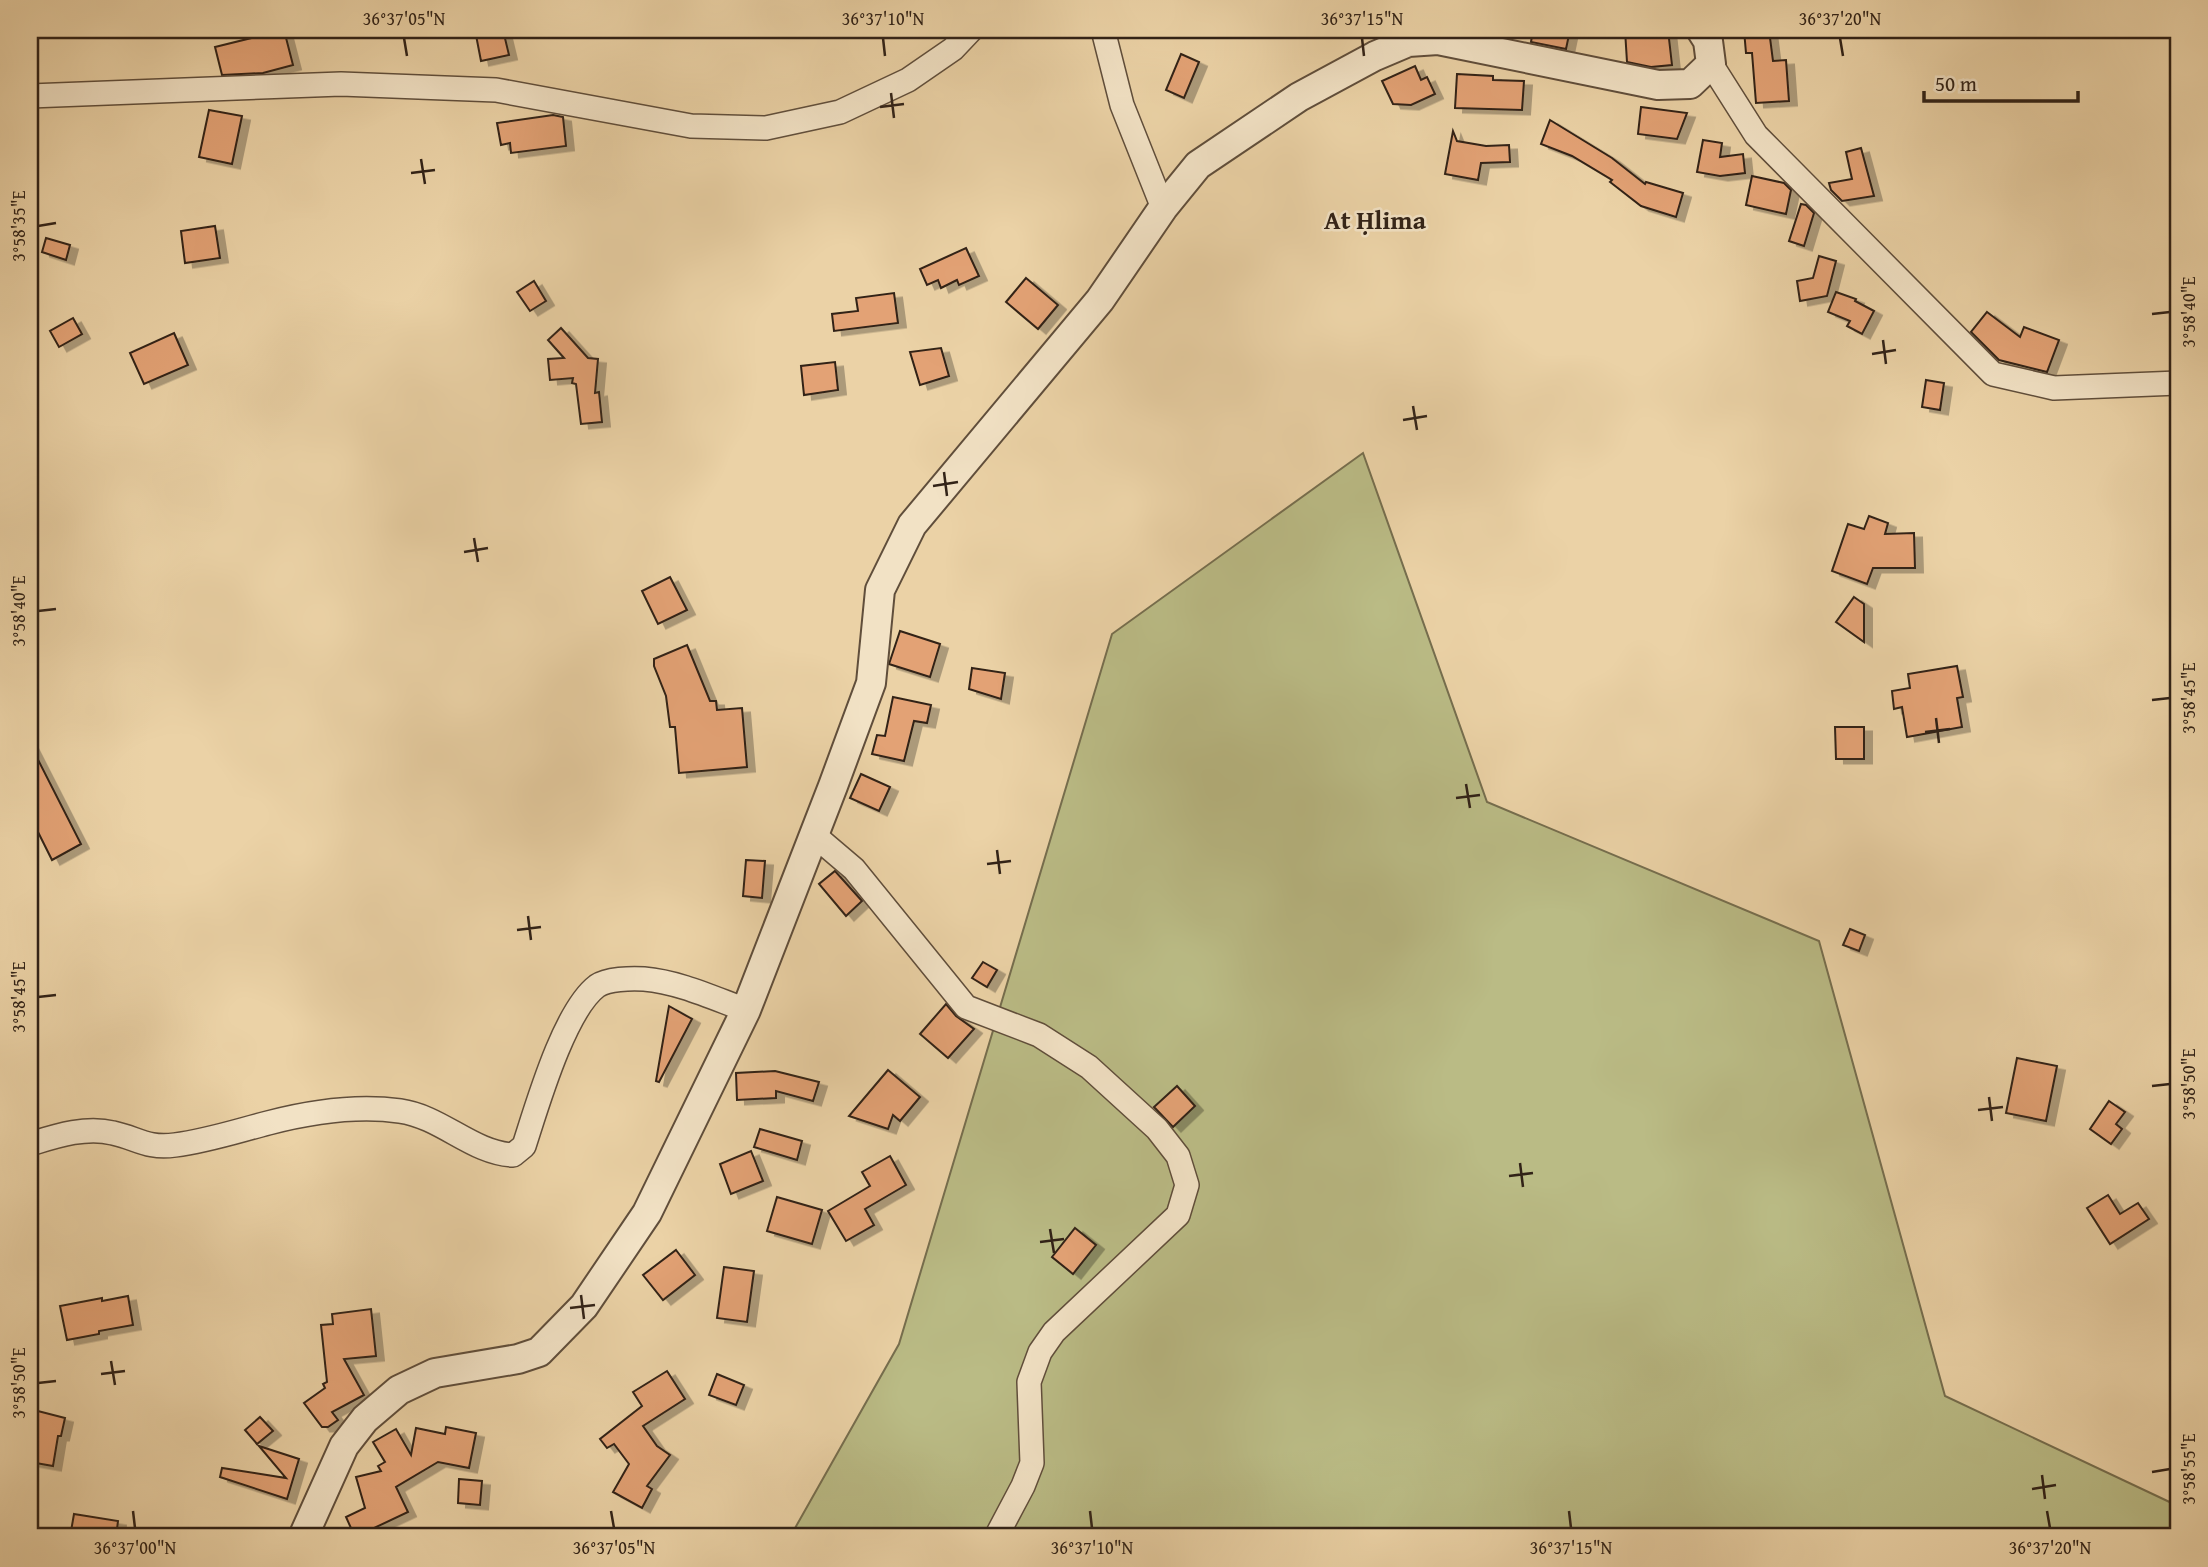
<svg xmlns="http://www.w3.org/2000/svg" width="2208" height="1567" font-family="'Gentium Book Plus',serif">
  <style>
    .green { fill: #babb85; stroke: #766e4e; stroke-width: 2 }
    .building { fill: #e3a275; stroke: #312217; stroke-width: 2; filter: url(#shadow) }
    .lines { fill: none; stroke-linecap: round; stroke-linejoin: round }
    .minor-casing { stroke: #604e3b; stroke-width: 26 }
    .tertiary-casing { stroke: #604e3b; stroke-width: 32 }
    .minor { stroke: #f2e2c5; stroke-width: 23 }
    .tertiary { stroke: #f2e2c5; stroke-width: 28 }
    .ticks { fill: none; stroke: #312217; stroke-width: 2.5 }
    .labels { text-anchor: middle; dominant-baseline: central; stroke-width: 5; stroke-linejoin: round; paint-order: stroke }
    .quarter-label { font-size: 26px; font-weight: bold; fill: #312217; stroke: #f2e2c5 }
    .neatline { fill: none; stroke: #312217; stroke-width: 2.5 }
    .ticks-label { font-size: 18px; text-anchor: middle; fill: #312217 }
  </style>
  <defs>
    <filter id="shadow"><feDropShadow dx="8" dy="4.5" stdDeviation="0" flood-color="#0004"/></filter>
  </defs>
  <rect width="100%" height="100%" fill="#ebd2a6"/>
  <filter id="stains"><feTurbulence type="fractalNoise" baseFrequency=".00286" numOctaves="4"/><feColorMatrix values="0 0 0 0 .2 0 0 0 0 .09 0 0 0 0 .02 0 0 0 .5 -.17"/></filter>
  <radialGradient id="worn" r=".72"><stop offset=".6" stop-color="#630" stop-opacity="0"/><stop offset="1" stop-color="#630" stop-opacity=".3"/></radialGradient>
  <polygon class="green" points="1363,453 1487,802 1819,941 1945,1396 2178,1506 2178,1537 790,1537 899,1344 1112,634"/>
  <g class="building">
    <polygon points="284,30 293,65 263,73 222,75 215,47"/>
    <polygon points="475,30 503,30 509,55 481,61"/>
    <polygon points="1533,30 1570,30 1566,49 1531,42"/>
    <polygon points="1625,30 1668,30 1672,65 1651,67 1627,62"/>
    <polygon points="1744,30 1769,30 1773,61 1786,60 1789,101 1756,103 1752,53 1746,53"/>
    <polygon points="1181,54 1199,62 1184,98 1166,90"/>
    <polygon points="1415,66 1421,80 1427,77 1435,94 1411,105 1393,104 1382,81"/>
    <polygon points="1457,74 1493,76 1493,80 1524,81 1522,110 1455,108"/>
    <polygon points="1641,107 1687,113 1677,139 1638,134"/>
    <polygon points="209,110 242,116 232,164 199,157"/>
    <polygon points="553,115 563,117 566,146 511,153 510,143 501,145 497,123"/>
    <polygon points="1550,120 1612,158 1645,184 1646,182 1683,193 1676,217 1641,206 1610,182 1612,180 1572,156 1541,144"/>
    <polygon points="1453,131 1457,141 1486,146 1509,145 1510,162 1481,163 1478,180 1445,174"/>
    <polygon points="1703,140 1722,143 1720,157 1743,154 1745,173 1720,176 1697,172"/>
    <polygon points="1861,148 1874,196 1842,201 1831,190 1829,183 1852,179 1846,152"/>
    <polygon points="1752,176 1784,183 1791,190 1786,214 1746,205"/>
    <polygon points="1801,204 1806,205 1814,213 1804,246 1789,241"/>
    <polygon points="215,226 220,258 185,263 181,231"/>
    <polygon points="46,238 70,245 66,260 42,252"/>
    <polygon points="966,248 979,276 959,285 957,280 941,288 938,280 927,285 920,269"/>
    <polygon points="1819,256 1836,261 1827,296 1800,301 1797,281 1813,278"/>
    <polygon points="1026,278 1058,305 1038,329 1006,302"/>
    <polygon points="534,281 546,301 530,311 517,292"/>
    <polygon points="1836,292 1856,299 1855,301 1874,311 1862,334 1847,326 1850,321 1828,312"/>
    <polygon points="894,293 898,323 834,331 832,314 858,311 856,298"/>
    <polygon points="1987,312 2020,337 2024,327 2059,340 2047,372 1999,360 1971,332"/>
    <polygon points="73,318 82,334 59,347 50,331"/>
    <polygon points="561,328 588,358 598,359 595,393 599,392 602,422 581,424 576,384 572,383 573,378 550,380 548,359 564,358 548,340"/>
    <polygon points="174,333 188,365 144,384 130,353"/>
    <polygon points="941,348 949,376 920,385 910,352"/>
    <polygon points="835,362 838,390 804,395 801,366"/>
    <polygon points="1926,380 1944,383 1940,410 1922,407"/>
    <polygon points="1869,516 1888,523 1885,534 1914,533 1915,568 1873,568 1867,584 1832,571 1848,524 1864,529"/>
    <polygon points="670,577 687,610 658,624 642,591"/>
    <polygon points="1854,597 1864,604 1864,642 1836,622"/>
    <polygon points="900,631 940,644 930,677 889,664"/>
    <polygon points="687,645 710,701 716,701 717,710 742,708 747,767 679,773 675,727 670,727 666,696 654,666 654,659"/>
    <polygon points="1957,666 1963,697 1957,698 1962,727 1907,737 1902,707 1894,709 1892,691 1910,688 1908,674"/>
    <polygon points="972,668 1005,673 1001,699 969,689"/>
    <polygon points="893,697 931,705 927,723 914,721 904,761 872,754 877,735 885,736"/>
    <polygon points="1835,727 1864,727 1864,759 1836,759"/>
    <polygon points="30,744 81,844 52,860 30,816"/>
    <polygon points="861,774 890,787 879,811 850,798"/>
    <polygon points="746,860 765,861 762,898 743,896"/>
    <polygon points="835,871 862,901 846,916 819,884"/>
    <polygon points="1850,929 1865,935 1859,951 1843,945"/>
    <polygon points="983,962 997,970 987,987 972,978"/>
    <polygon points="946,1004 956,1016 974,1029 948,1058 920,1034"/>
    <polygon points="669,1006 692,1019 659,1082 656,1081"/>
    <polygon points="2017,1058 2057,1066 2046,1121 2006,1113"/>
    <polygon points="888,1070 920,1097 900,1121 893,1115 888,1129 849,1116"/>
    <polygon points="775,1071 819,1082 813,1101 776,1091 776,1098 737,1100 736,1073"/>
    <polygon points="1177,1086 1195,1106 1173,1127 1154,1107"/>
    <polygon points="2109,1101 2125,1112 2116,1124 2122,1129 2111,1144 2090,1129"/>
    <polygon points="760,1129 802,1141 797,1160 754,1147"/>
    <polygon points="751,1151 763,1181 731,1194 720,1164"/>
    <polygon points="890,1156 906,1185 865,1209 874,1225 846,1241 828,1211 870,1186 862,1172"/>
    <polygon points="2108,1195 2120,1214 2138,1203 2149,1219 2110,1244 2087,1208"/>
    <polygon points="777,1197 822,1210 812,1244 767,1231"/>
    <polygon points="1075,1228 1096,1245 1073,1274 1052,1257"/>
    <polygon points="676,1250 695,1275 663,1300 643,1275"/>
    <polygon points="724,1267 754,1271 747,1322 717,1318"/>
    <polygon points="128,1296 133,1325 99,1331 99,1334 67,1340 60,1306 102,1298 102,1301"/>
    <polygon points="371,1309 376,1356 344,1359 364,1395 332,1412 338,1420 328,1427 322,1427 304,1403 325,1388 323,1384 327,1382 321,1325 333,1324 332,1314"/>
    <polygon points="667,1371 685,1399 643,1426 657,1446 670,1455 647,1486 652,1489 642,1508 613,1492 629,1464 614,1444 607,1448 600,1439 642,1406 633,1392"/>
    <polygon points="717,1374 744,1385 736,1405 709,1395"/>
    <polygon points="30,1409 65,1418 61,1436 58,1436 53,1466 30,1462"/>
    <polygon points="260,1417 273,1431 257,1444 245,1430"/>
    <polygon points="446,1427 476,1433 469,1468 438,1462 396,1487 408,1512 355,1537 346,1517 365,1508 356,1477 381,1471 378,1466 385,1462 373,1442 396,1429 411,1455 416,1428 445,1434"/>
    <polygon points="259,1446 299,1459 287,1499 220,1477 222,1468 286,1478"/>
    <polygon points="459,1479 482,1481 480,1505 458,1503"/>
    <polygon points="74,1514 118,1521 116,1537 70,1537"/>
  </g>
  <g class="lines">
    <defs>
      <g id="minor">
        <polyline points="1103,30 1122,105 1163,208"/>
        <polyline points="1711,64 1756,135 1993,374 2054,388 2178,383"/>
        <polyline points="30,96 341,84 496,90 691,126 766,128 840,112 908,80 953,49 971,30"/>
        <polyline points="814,835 854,869 966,1007 1039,1035 1089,1067 1157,1129 1178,1156 1187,1185 1178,1215 1054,1332 1040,1352 1029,1382 1032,1463 1023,1486 996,1537"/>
        <path d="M30 1144C56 1136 86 1126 113 1133 137 1138 147 1149 175 1145 207 1141 237 1131 268 1123 310 1112 357 1105 400 1111 442 1117 472 1153 513 1155L524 1146C537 1106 564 1011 597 986 607 979 631 978 644 979 679 982 713 998 746 1010"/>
      </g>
      <polyline id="tertiary" points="303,1537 344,1446 365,1419 399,1390 435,1373 518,1359 539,1352 584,1306 647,1213 746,1010 833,786 871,683 880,590 912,525 1100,300 1163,208 1198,165 1299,97 1375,56 1408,42 1438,40 1658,85 1690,84 1711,64 1708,41 1701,30"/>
    </defs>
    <use href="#minor" class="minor-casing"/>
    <use href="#tertiary" class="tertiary-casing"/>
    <use href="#minor" class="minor"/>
    <use href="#tertiary" class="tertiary"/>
  </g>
  <path class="ticks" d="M404 38 407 56M883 38 885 56M1362 38 1364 56M1840 38 1843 56M891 93 894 118M880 107 904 104M421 159 425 184M411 173 435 170M38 226 56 223M2152 314 2170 312M1883 340 1886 364M1872 354 1896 350M1413 406 1417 430M1403 420 1427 416M944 472 947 496M933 486 958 482M474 538 478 562M464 552 488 548M38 611 56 609M2152 700 2170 698M1936 718 1939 743M1925 732 1950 729M1466 784 1470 808M1456 798 1480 795M997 850 1000 874M987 864 1011 861M528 916 531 940M517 930 541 927M38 997 56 995M2152 1086 2170 1084M1989 1097 1992 1121M1978 1110 2003 1107M1520 1163 1523 1187M1509 1176 1533 1173M1050 1229 1054 1253M1040 1242 1064 1239M581 1295 584 1319M570 1308 595 1305M111 1361 115 1385M101 1374 125 1371M38 1383 56 1381M2152 1472 2170 1469M2042 1475 2045 1499M2032 1489 2056 1485M133 1511 135 1528M611 1511 614 1528M1090 1511 1092 1528M1569 1511 1571 1528M2047 1511 2050 1528"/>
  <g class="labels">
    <g class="quarter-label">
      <text x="1375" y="219">At Ḥlima</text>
    </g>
  </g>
  <rect width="2208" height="1567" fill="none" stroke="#ebd2a6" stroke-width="77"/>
  <path d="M1924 91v10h154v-10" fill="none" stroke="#312217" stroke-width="3.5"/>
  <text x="1935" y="91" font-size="21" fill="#312217" stroke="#f2e2c5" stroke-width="5" paint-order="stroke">50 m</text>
  <rect x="38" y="38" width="2132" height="1490" class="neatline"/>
  <g class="ticks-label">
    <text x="404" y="25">36°37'05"N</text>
    <text x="883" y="25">36°37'10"N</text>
    <text x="1362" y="25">36°37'15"N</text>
    <text x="1840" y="25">36°37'20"N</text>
    <text transform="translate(19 226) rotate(-90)" y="6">3°58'35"E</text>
    <text transform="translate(2189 312) rotate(-90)" y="6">3°58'40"E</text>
    <text transform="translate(19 611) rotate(-90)" y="6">3°58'40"E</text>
    <text transform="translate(2189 698) rotate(-90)" y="6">3°58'45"E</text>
    <text transform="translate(19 997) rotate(-90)" y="6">3°58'45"E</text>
    <text transform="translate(2189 1084) rotate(-90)" y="6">3°58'50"E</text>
    <text transform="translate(19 1383) rotate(-90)" y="6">3°58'50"E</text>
    <text transform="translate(2189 1469) rotate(-90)" y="6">3°58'55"E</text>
    <text x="135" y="1554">36°37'00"N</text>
    <text x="614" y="1554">36°37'05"N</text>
    <text x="1092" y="1554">36°37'10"N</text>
    <text x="1571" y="1554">36°37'15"N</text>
    <text x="2050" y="1554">36°37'20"N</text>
  </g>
  <rect width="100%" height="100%" filter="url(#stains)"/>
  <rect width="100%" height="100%" fill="url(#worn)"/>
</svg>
